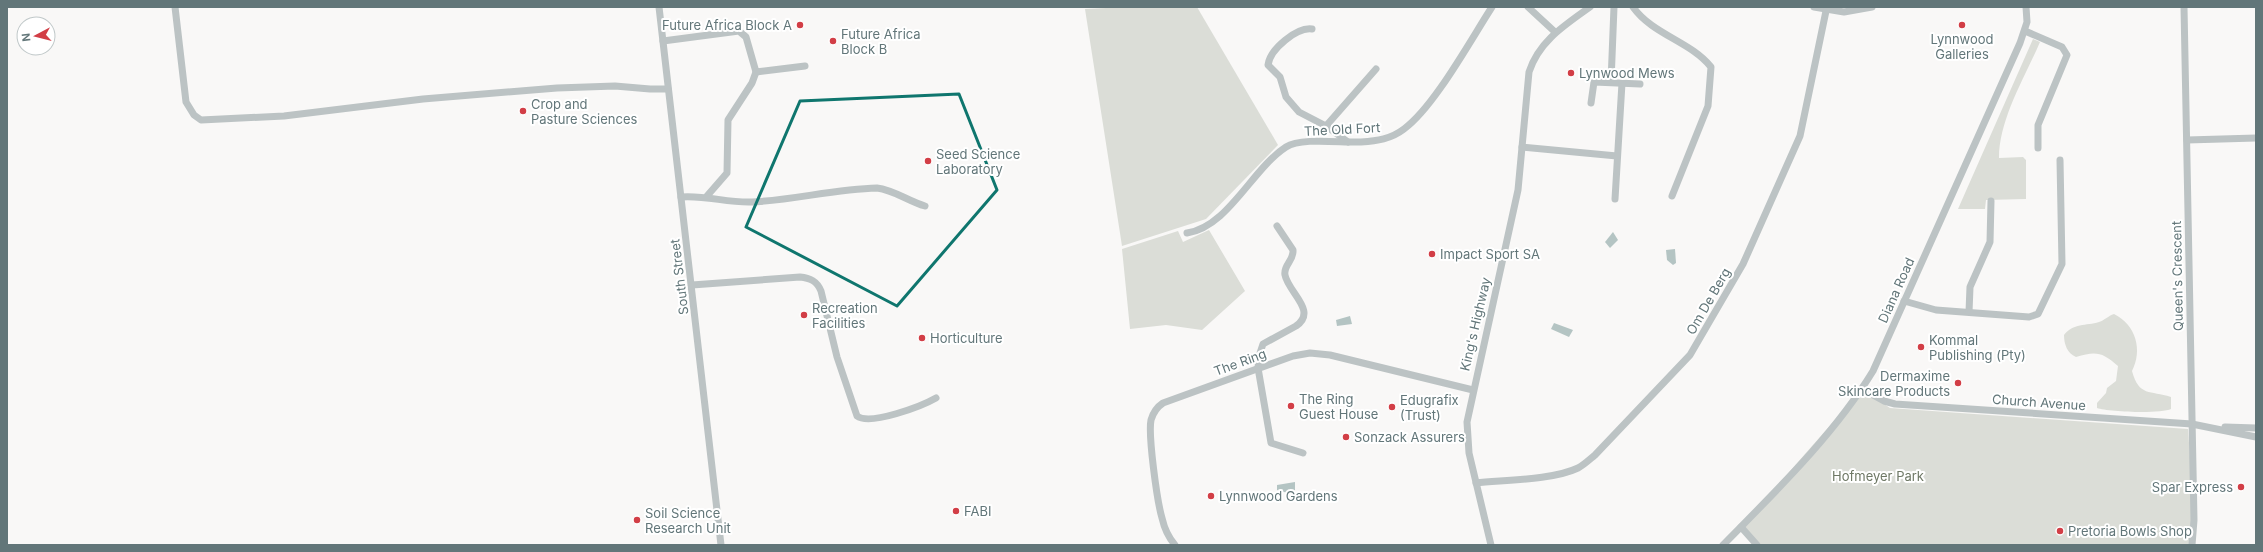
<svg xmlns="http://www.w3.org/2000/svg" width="2263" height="552" font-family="Inter,sans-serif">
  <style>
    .green { fill: #dbddd7 }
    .water { fill: #b4c4c3 }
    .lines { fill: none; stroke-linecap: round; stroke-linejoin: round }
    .street { stroke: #bcc3c4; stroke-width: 7 }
    .marked { fill: none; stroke: #0f766e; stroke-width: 3; stroke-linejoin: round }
    .poi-dot { fill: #d23e46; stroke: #fff; stroke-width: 1.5 }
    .labels { text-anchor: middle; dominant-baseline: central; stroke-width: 4; stroke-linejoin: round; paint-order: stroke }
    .poi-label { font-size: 13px; fill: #627679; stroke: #fff; text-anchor: start }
    .street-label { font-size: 13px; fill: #627679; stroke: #fff }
    .park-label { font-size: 13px; fill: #6e7865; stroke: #fff }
  </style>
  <rect width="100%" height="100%" fill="#f9f8f7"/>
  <g class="green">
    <polygon points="1127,7 1197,7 1278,145 1206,219 1122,246 1085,9"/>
    <path d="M2033 39 2040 42C2025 77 1999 119 1999 158L2023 157 2026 160V199L1986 200 1985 209H1958Z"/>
    <polygon points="1209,230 1245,291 1202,330 1166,325 1130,329 1122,249 1178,231 1183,242"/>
    <path d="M2114 314C2136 325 2143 350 2132 371 2139 397 2150 390 2171 397V409C2161 414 2108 412 2097 408V403L2106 393 2107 388 2116 381 2118 366C2102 352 2096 351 2076 357 2067 353 2064 344 2064 335 2073 323 2086 326 2099 322 2105 320 2108 316 2114 314Z"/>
    <polygon points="1862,389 1890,408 2188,429 2194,514 2190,545 1754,545 1741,527"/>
  </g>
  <g class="water">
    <polygon points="1613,232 1618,240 1610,248 1605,242"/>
    <polygon points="1675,249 1676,263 1673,265 1667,260 1666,250"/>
    <polygon points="1350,316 1352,324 1337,326 1336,320"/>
    <polygon points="1554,323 1573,330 1569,337 1551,329"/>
    <polygon points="1295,482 1295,495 1277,490 1277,485"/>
  </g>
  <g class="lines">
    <g class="street">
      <polyline points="175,7 186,102 194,115 201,120 284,116 423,99 557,88 615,86 650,89 668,89"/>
      <polyline points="659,7 721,545"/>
      <polyline points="1528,7 1555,32"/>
      <path d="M1633 7C1653 35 1690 41 1711 67L1708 106 1672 196"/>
      <polyline points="1814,7 1844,12 1872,7"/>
      <polyline points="2184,7 2194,520 2192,545"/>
      <path d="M1312 29C1297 27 1270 49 1268 65L1280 77 1286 97 1299 112 1326 126 1348 142"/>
      <polyline points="2025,31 2062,47 2067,55 2038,125 2038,148"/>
      <polyline points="663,41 739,31 746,37 756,72 805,66"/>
      <polyline points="1611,82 1614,7"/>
      <polyline points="1591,103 1594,82 1640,84"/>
      <polyline points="1326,126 1376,69"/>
      <polyline points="2187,140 2256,138"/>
      <polyline points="1522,147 1617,156"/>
      <polyline points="707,196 727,173 728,120 752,83 756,72"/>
      <path d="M681 197C706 195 727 203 752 202 794 200 835 189 877 188 894 190 908 201 925 206"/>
      <polyline points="1615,199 1622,83"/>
      <path d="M1277 226 1293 250C1294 261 1283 265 1285 275 1288 292 1318 311 1296 326L1263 344 1259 356 1258 368 1271 443 1303 453"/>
      <path d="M1187 233C1228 227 1252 169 1286 147 1301 137 1342 143 1361 142 1377 141 1391 139 1404 129 1434 107 1470 41 1492 7"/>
      <path d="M692 285 800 277C810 278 817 281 821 291L837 357 857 416C870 426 922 406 936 398"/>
      <polyline points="1904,301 1936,310 2029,317 2038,314 2062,264 2060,160"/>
      <polyline points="1969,312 1970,287 1990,242 1991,201"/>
      <polyline points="1862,389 1884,401 1895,404 2192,424 2256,437"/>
      <polyline points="2225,427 2256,428"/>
      <path d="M1476 483C1504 480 1553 480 1578 468 1584 465 1589 460 1595 455L1690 355 1743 264 1800 136 1826 11"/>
      <polyline points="1741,527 1757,545"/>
      <path d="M1175 545C1169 538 1164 527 1162 518 1157 501 1148 435 1151 420 1153 413 1157 407 1163 403L1293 356 1310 353 1330 355 1473 390"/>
      <path d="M1491 545 1469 453 1467 422 1518 190 1529 72C1539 41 1565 25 1590 7"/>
      <path d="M1723 545C1775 492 1834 435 1873 371L2020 43 2027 22 2026 7"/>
    </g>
  </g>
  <path class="marked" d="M959 94 997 190 897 306 746 227 800 101Z"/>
  <g class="poi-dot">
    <circle cx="800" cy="25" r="4"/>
    <circle cx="1962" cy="25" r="4"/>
    <circle cx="833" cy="41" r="4"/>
    <circle cx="1571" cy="73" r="4"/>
    <circle cx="523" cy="111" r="4"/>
    <circle cx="928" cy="161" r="4"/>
    <circle cx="1432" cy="254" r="4"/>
    <circle cx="804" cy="315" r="4"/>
    <circle cx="922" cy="338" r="4"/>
    <circle cx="1921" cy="347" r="4"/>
    <circle cx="1958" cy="383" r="4"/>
    <circle cx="1291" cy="406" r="4"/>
    <circle cx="1392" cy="407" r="4"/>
    <circle cx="1346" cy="437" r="4"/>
    <circle cx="2241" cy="487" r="4"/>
    <circle cx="1211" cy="496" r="4"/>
    <circle cx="956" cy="511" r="4"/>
    <circle cx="637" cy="520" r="4"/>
    <circle cx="2060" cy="531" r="4"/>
  </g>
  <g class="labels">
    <g class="poi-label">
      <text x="792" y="25" text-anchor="end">Future Africa Block A</text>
      <text x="841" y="34">Future Africa<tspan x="841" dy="15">Block B</tspan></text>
      <text x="1962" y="39" text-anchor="middle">Lynnwood<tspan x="1962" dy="15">Galleries</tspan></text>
      <text x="1579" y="73">Lynwood Mews</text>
      <text x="531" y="104">Crop and<tspan x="531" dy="15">Pasture Sciences</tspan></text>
      <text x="936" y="154">Seed Science<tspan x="936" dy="15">Laboratory</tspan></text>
      <text x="1440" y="254">Impact Sport SA</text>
      <text x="812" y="308">Recreation<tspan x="812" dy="15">Facilities</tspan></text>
      <text x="930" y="338">Horticulture</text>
      <text x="1929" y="340">Kommal<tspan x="1929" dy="15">Publishing (Pty)</tspan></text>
      <text x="1950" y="376" text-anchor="end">Dermaxime<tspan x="1950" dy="15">Skincare Products</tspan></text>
      <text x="1299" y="399">The Ring<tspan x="1299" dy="15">Guest House</tspan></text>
      <text x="1400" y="400">Edugrafix<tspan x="1400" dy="15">(Trust)</tspan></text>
      <text x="1354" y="437">Sonzack Assurers</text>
      <text x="2233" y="487" text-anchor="end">Spar Express</text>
      <text x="1219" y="496">Lynnwood Gardens</text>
      <text x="964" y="511">FABI</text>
      <text x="645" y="513">Soil Science<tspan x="645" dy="15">Research Unit</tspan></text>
      <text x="2068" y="531">Pretoria Bowls Shop</text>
    </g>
    <g class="street-label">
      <text transform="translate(1342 129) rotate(-3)">The Old Fort</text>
      <text transform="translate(2177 276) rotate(-91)">Queen's Crescent</text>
      <text transform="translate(679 277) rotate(-97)">South Street</text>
      <text transform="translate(1896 290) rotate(-66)">Diana Road</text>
      <text transform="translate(1708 301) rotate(-60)">Om De Berg</text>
      <text transform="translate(1475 324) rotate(-77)">King's Highway</text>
      <text transform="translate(1240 362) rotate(-20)">The Ring</text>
      <text transform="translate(2039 402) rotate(4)">Church Avenue</text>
    </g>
    <g class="park-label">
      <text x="1878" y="476">Hofmeyer Park</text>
    </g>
  </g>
  <rect width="2263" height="552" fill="none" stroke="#627679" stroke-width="16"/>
  <g transform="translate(36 36) rotate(263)"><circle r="19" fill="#ffffff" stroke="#c0c8c9"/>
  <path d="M0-3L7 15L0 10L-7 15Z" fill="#d23e46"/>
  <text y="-6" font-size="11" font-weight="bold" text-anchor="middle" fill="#627679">N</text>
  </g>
</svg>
